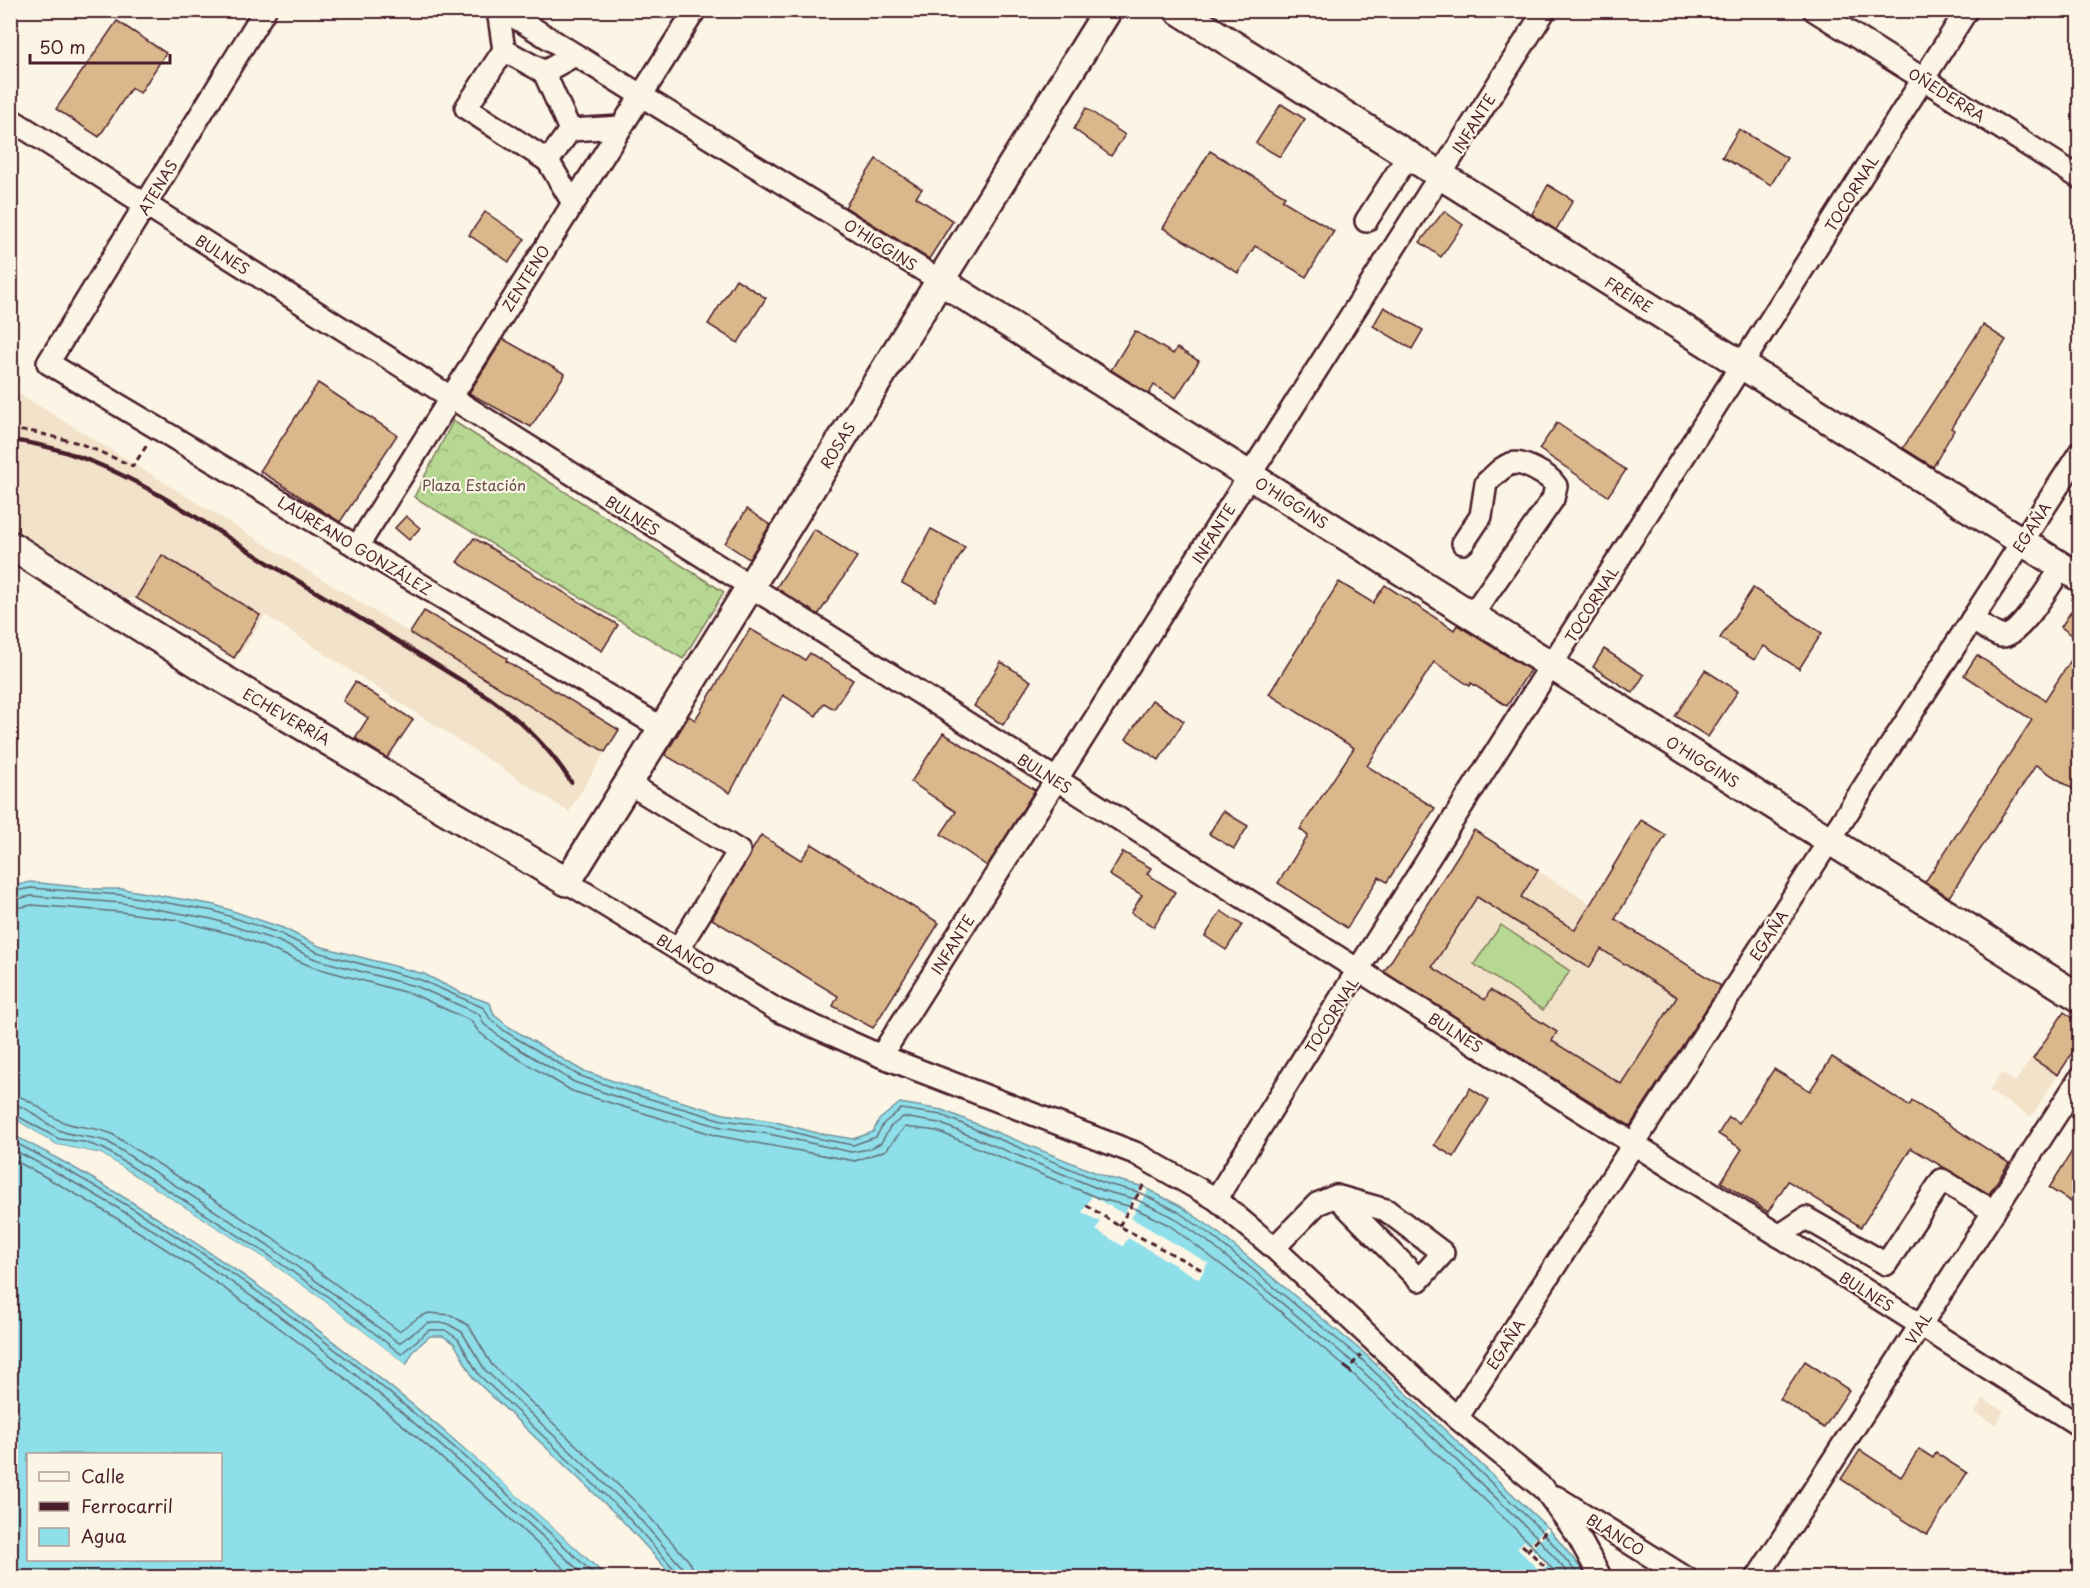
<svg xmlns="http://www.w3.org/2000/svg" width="2090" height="1588" font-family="'Playpen Sans',sans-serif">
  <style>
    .built { fill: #f2e2ca }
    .forest { fill: url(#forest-crowns); stroke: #807c5e; stroke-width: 1.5 }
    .garden { fill: #b6d892; stroke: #807c5e; stroke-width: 1.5 }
    .water { fill: #8edfe9; stroke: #73929d; stroke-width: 1.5; fill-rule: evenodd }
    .pier { fill: #fcf5e5 }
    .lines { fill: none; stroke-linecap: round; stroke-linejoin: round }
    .shore { stroke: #656c77; stroke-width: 1.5 }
    .building { fill: #dbb78c; stroke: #4a1f2b; stroke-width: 1.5; fill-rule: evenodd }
    .minor-casing { stroke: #4a1f2b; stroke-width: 26 }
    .major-casing { stroke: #4a1f2b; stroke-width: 32 }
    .path { stroke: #4a1f2b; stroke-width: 3; stroke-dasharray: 6 4.5; stroke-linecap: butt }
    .minor { stroke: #fcf5e5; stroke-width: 21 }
    .major { stroke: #fcf5e5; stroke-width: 27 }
    .rail { stroke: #4a1f2b; stroke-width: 4.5 }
    .labels { text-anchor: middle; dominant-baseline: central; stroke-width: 4.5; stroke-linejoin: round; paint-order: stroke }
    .street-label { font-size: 15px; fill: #4a1f2b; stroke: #fcf5e5 }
    .park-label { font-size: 15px; fill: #654d45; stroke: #fcf5e5 }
  </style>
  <defs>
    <pattern id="forest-crowns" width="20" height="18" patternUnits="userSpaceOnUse" patternTransform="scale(1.5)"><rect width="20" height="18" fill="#b6d892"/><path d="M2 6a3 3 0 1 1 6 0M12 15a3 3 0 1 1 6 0" fill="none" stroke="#9eb97e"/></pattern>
  </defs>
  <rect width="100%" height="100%" fill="#fcf5e5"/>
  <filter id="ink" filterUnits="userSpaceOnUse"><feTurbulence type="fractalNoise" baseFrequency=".0167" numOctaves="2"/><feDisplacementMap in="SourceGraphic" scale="12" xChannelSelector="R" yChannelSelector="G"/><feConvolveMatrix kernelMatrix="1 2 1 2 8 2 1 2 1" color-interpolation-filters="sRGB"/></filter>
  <g filter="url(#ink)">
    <g class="built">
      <polygon points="13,390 410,633 424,611 507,658 506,661 549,687 536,710 605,752 569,812 265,615 236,660 136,598 127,599 11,526 10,395"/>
      <polygon points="1474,830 1721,986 1631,1127 1384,972"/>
      <polygon points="2031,1058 2058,1075 2031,1117 1989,1091 2001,1073 2015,1082"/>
      <polygon points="1983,1399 2004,1411 1996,1425 1975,1413"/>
    </g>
    <polygon class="forest" points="453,421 724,592 683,659 414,497"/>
    <polygon class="garden" points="1501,925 1570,971 1543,1010 1474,964"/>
    <g class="water">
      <polygon points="30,882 97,889 123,889 215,905 283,928 319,946 424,974 459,992 490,1003 494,1015 509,1027 581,1070 625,1085 724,1114 772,1121 817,1133 853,1139 873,1132 879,1120 900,1103 942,1110 1109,1178 1141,1186 1180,1206 1215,1230 1364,1353 1550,1530 1588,1577 674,1577 619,1517 474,1379 454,1343 443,1336 430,1336 414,1350 406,1365 324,1301 261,1256 101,1154 57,1145 11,1117 10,887"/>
      <path d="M10 1133C233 1249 425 1406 607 1577H11ZM28 1454H220V1560H28Z"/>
    </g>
    <g class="pier">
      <polygon points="11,1117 57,1145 101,1154 261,1256 324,1301 408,1366 404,1367 322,1303 259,1259 100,1156 56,1147 10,1120"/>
      <polygon points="10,1130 81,1166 275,1292 417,1402 500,1473 610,1578 415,1404 274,1294 150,1212 80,1169 11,1133"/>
      <polygon points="1141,1186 1148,1190 1131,1218 1208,1263 1199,1279 1128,1238 1123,1246 1096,1230 1100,1222 1082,1212 1092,1196 1124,1214"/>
      <polygon points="1546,1527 1550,1530 1532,1549 1548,1564 1541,1572 1517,1548 1524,1541 1529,1545"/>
    </g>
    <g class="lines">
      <g class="shore">
        <polyline points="10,892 31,888 122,895 214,911 281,934 317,952 421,980 484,1008 490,1019 506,1032 578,1075 623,1091 722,1120 770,1126 816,1138 853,1145 876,1137 884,1123 901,1109 941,1115 1107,1184 1138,1192 1177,1211 1211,1235 1360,1358 1542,1531 1581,1578"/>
        <polyline points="10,900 32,896 122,903 212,919 278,941 315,959 418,987 479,1014 484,1024 501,1038 574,1082 620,1098 721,1127 769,1134 851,1152 869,1149 881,1143 890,1127 903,1117 939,1123 1104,1191 1135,1199 1173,1217 1207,1241 1355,1364 1536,1536 1572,1578"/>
        <polyline points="10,909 32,905 121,912 177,920 239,936 313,967 415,995 471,1021 479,1032 497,1046 572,1091 718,1136 855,1161 886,1150 905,1127 937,1131 1101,1199 1132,1207 1169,1225 1261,1295 1350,1371 1530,1543 1560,1578"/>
        <path d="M10 1095C32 1096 46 1117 66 1123 81 1128 97 1127 112 1134L273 1238 399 1331 419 1317 429 1313 451 1315 469 1326 492 1365 636 1502 689 1561 695 1578"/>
        <path d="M10 1104C29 1105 44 1125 61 1131 76 1137 93 1136 108 1142L268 1245 399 1343 428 1323H446L462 1332 485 1370 629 1507 682 1567 686 1578"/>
        <polyline points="10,1112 59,1139 84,1142 104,1149 264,1252 327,1296 401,1354 429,1330 445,1330 458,1339 479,1375 624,1513 676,1571 678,1578"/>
        <path d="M10 1140C230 1252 420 1409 598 1578"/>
        <path d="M10 1148C225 1258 413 1413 587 1578"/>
        <path d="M10 1158C219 1267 403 1416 574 1578"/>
      </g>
    </g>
    <g class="building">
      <polygon points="117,21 166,53 140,93 131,88 99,137 56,109"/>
      <polygon points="1281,104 1305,119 1280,157 1256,143"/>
      <polygon points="1086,108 1125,135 1111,156 1074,129"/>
      <polygon points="1739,129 1787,158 1771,185 1722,157"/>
      <polygon points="1210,151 1285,196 1282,200 1334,231 1306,277 1255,246 1238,273 1163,228"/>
      <polygon points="876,159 922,189 916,197 953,221 929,259 845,207"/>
      <polygon points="1548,185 1573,200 1556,230 1532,214"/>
      <polygon points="1444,211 1463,225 1441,257 1420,242"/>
      <polygon points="485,212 525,239 509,262 469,235"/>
      <polygon points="736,279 766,298 738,343 708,324"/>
      <polygon points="1384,307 1423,330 1412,349 1373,326"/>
      <polygon points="1983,325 2006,340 1951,428 1954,430 1933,467 1903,448"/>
      <polygon points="1135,331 1173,354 1177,348 1199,361 1176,398 1154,385 1149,394 1111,370"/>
      <polygon points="503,339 565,374 531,427 469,393"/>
      <polygon points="318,383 397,435 340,522 260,471"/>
      <polygon points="1557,423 1626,470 1608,496 1539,449"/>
      <polygon points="747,509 770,525 749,559 725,543"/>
      <polygon points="406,516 420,528 409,540 395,528"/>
      <polygon points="814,529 857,557 818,615 776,588"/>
      <polygon points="931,529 965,547 935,601 902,583"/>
      <polygon points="474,538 618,625 602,651 457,562"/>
      <polygon points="162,555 260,615 234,658 136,598"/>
      <polygon points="1339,582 1373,603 1385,585 1454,630 1457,625 1530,670 1507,706 1471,683 1470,686 1434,662 1367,766 1435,808 1387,882 1379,877 1347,928 1278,883 1308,836 1300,829 1354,748 1269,694"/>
      <polygon points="1753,588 1822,633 1799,669 1764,646 1754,660 1720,638"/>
      <polygon points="2079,599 2079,640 2061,627"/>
      <polygon points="424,611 507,658 506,661 619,730 605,752 410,633"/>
      <polygon points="750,629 805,660 810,653 853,680 834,709 824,703 816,716 783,695 730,793 665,755 689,716 695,720"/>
      <polygon points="2079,648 2079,793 2036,765 1949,897 1925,882 2032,720 1964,675 1977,655 2045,700"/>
      <polygon points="1604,649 1644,675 1633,693 1593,667"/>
      <polygon points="1001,662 1031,681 1003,725 974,706"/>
      <polygon points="1705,670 1738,691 1708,737 1675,716"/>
      <polygon points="355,682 413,720 387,758 355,738 368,718 343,701"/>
      <polygon points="1152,700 1184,721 1159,760 1126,739"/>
      <polygon points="943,733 1035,790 987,866 941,834 956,812 911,782"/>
      <polygon points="1223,811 1248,826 1234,849 1209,834"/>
      <path d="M1641 820 1666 835 1615 919 1721 986 1630 1126 1384 972 1474 830 1538 870 1521 897 1575 930ZM1477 897 1589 968 1601 949 1677 997 1621 1084 1552 1041 1557 1032 1490 990 1485 1000 1432 967Z"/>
      <polygon points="761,835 801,860 812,844 939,923 873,1028 833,1006 838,996 712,919"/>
      <polygon points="1123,852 1151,868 1147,874 1175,892 1154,927 1131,913 1142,895 1109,875"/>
      <polygon points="1221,911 1242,925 1226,950 1205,936"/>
      <polygon points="2064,1012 2079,1022 2079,1043 2058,1075 2033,1059"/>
      <polygon points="1832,1057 1909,1106 1912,1101 2009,1163 1989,1194 1911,1148 1861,1227 1788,1181 1768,1212 1721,1182 1742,1149 1718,1134 1729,1117 1739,1123 1774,1069 1810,1091"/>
      <polygon points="1470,1088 1489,1100 1454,1157 1434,1145"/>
      <polygon points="2079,1140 2079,1207 2049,1188"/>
      <polygon points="1805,1361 1849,1390 1824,1428 1780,1399"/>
      <polygon points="1919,1449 1933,1458 1936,1453 1967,1473 1927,1535 1841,1479 1860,1450 1901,1477"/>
    </g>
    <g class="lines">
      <defs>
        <g id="minor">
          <polyline points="265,10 48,363 662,728"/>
          <polyline points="498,10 504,50 544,72 575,55"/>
          <polyline points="503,10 939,280"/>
          <polyline points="1814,10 2080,178"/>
          <polyline points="504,50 466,108 548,161"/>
          <polyline points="544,72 570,130"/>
          <path d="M10 119C699 557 1391 989 2080 1426"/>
          <polyline points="573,203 548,161 570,130 621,127"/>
          <polyline points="1366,221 1408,156"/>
          <path d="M1463 543 1481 516 1486 483C1504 467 1509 456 1534 469 1543 474 1550 477 1556 486L1553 499 1472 615"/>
          <polyline points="357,547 695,10"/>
          <path d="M1972 619C1980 624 1992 634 2001 636 2019 639 2052 581 2062 567"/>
          <polyline points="628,783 739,851 678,949"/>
          <polyline points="567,882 777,1010 881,1056 1135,1153 1216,1199 1274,1248 1457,1418 1545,1490 1578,1536 1601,1578"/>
          <polyline points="881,1056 1545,10"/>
          <polyline points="1216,1199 1366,957 1967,10"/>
          <polyline points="1779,1236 1806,1218 1886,1264 1942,1180 1993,1211"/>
          <polyline points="1274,1248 1317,1204 1336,1196 1419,1280 1443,1253 1386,1210 1336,1196"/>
          <polyline points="1457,1418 2080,452"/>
          <polyline points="1556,1497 1686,1578"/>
          <polyline points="1757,1578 2080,1078"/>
        </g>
        <g id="major">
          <polyline points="1178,10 2080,578"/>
          <polyline points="939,280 2080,998"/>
          <polyline points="10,545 213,673 567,882 1108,10"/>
        </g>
      </defs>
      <use href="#minor" class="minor-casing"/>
      <use href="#major" class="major-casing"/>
      <g class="path">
        <polyline points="10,430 34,432 79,443 133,466 147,445"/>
        <polyline points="1086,1205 1119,1226 1204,1271"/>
        <polyline points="1119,1226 1146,1181"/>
        <polyline points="1344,1366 1348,1369 1361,1355"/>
        <polyline points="1348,1369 1352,1374"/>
        <polyline points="1522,1545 1528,1550"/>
        <polyline points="1544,1566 1528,1550 1549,1528"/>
      </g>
      <use href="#minor" class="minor"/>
      <use href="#major" class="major"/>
      <path class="rail" d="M10 440C107 451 190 515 270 564 344 609 418 653 491 699 524 723 550 748 571 782"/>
    </g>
  </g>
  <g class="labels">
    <g class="street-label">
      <text transform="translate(1947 94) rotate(32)">OÑEDERRA</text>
      <text transform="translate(1473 123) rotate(-58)">INFANTE</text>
      <text transform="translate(157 187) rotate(-59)">ATENAS</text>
      <text transform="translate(1851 193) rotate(-58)">TOCORNAL</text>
      <text transform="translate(881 244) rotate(32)">O'HIGGINS</text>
      <text transform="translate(223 254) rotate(32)">BULNES</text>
      <text transform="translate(525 278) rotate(-58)">ZENTENO</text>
      <text transform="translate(1629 294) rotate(32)">FREIRE</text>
      <text transform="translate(837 445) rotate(-58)">ROSAS</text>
      <text transform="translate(1292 502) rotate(32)">O'HIGGINS</text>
      <text transform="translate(633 515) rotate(32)">BULNES</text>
      <text transform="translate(2031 527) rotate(-57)">EGAÑA</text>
      <text transform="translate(1213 533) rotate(-58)">INFANTE</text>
      <text transform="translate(355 545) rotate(31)">LAUREANO GONZÁLEZ</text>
      <text transform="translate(1591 604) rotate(-58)">TOCORNAL</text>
      <text transform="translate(287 716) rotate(30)">ECHEVERRÍA</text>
      <text transform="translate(1703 761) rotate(32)">O'HIGGINS</text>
      <text transform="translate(1045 773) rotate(32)">BULNES</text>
      <text transform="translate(1768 935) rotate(-57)">EGAÑA</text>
      <text transform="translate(952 944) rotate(-58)">INFANTE</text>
      <text transform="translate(686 954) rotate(31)">BLANCO</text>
      <text transform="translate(1331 1015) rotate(-58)">TOCORNAL</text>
      <text transform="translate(1456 1032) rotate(32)">BULNES</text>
      <text transform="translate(1867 1291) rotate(32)">BULNES</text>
      <text transform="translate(1918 1328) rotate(-57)">VIAL</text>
      <text transform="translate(1505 1344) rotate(-57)">EGAÑA</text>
      <text transform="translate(1616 1534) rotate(32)">BLANCO</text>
    </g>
    <g class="park-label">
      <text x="474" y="484">Plaza Estación</text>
    </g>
  </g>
  <rect width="2090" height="1588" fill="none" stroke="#fcf5e5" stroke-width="36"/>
  <rect x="18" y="18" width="2054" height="1552" fill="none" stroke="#4a1f2b" stroke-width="2" filter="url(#ink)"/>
  <rect x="27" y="1453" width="195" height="108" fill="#fcf5e5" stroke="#b59f9b" stroke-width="1.5"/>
  <rect x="39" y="1472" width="30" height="9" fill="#fcf5e5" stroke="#b59f9b" stroke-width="1.5"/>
  <text x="81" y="1483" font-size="18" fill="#4a1f2b">Calle</text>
  <rect x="39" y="1502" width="30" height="9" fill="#4a1f2b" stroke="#b59f9b" stroke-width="1.5"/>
  <text x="81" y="1513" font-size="18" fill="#4a1f2b">Ferrocarril</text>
  <rect x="39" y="1528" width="30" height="18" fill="#8edfe9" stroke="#b59f9b" stroke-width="1.5"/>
  <text x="81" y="1543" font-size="18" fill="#4a1f2b">Agua</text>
  <path d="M30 54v9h140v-9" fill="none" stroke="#4a1f2b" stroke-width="3"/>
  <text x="39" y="54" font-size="18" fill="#4a1f2b" stroke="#fcf5e5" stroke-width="4.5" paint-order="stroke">50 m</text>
</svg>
